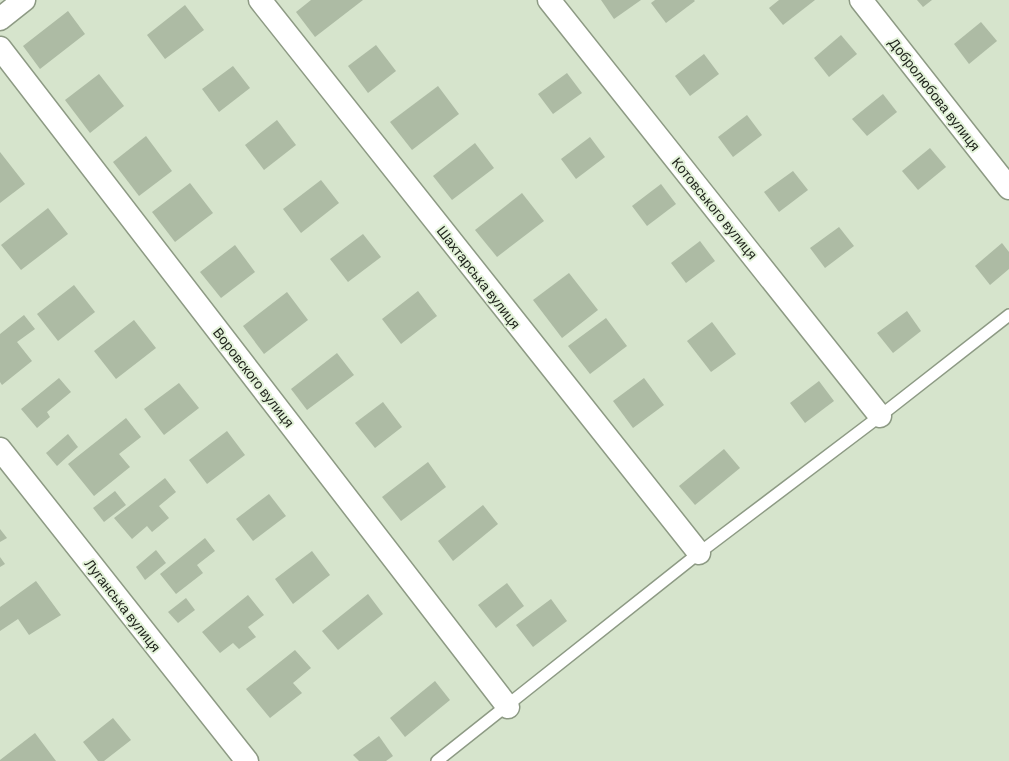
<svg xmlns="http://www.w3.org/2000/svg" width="1009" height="761" font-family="Barlow,sans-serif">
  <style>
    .building { fill: #adbba4 }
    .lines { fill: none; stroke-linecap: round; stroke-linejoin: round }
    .service-casing { stroke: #8d9a84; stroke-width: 14 }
    .minor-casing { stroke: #8d9a84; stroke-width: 25 }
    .service { stroke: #fff; stroke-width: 11 }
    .minor { stroke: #fff; stroke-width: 22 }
    .labels { text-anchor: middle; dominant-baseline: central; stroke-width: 4; stroke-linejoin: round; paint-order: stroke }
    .street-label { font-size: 14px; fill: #1e231b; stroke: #e3f2d9 }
  </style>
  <rect width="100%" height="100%" fill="#d6e4cc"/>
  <g class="building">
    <polygon points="311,0 363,0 315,37 296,12"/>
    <polygon points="601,0 641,0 614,19"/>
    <polygon points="655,0 694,0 695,1 666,23 651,3"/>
    <polygon points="779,0 815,0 783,25 769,8"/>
    <polygon points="917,0 932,0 923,7"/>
    <polygon points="185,5 204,30 165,59 147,35"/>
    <polygon points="68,11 85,34 40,69 23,46"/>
    <polygon points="981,22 997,41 969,64 954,44"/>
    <polygon points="841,35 857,54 829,77 814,58"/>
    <polygon points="376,45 396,71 368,93 348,66"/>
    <polygon points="704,54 719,74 690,96 675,76"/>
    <polygon points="233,66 250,88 219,112 202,89"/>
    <polygon points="567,73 582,93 553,114 538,94"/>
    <polygon points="99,74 124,106 90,133 65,100"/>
    <polygon points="438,86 459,114 412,150 390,122"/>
    <polygon points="883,94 897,112 867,136 852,119"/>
    <polygon points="747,115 762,135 733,157 718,137"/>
    <polygon points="277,120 296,145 264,170 245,145"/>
    <polygon points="146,136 172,171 139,196 113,162"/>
    <polygon points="590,137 605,157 576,179 561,159"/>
    <polygon points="475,143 494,168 452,200 433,176"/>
    <polygon points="930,148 946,167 918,190 902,171"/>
    <polygon points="0,152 25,184 0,203"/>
    <polygon points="793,171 808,190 779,212 764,192"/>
    <polygon points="321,180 339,203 301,233 283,209"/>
    <polygon points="190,183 213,213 175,242 152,212"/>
    <polygon points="661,184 676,204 647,226 632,206"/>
    <polygon points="522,193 544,221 497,257 475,230"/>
    <polygon points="48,208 68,234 21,270 1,245"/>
    <polygon points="839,227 854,246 825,268 810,248"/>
    <polygon points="363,234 381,257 348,282 330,259"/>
    <polygon points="700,241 715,261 686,283 671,263"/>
    <polygon points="1002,243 1009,252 1009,269 990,285 975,266"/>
    <polygon points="235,245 255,272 221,298 200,272"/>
    <polygon points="569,273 598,310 562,338 533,300"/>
    <polygon points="74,285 95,312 58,341 37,314"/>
    <polygon points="418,291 437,316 401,344 382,319"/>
    <polygon points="287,292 308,320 264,354 243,326"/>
    <polygon points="907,311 921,331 893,353 877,333"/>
    <polygon points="24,315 35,329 17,342 32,361 2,385 0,382 0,334"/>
    <polygon points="606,318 627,346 590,374 568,346"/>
    <polygon points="134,320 156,348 116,379 94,351"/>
    <polygon points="712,322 736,354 711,372 687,341"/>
    <polygon points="337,353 354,375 307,410 291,389"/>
    <polygon points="59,378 71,392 47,412 50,417 37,428 21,409"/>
    <polygon points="644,378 664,405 633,428 613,401"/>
    <polygon points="819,381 834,401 805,423 790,403"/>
    <polygon points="179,383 199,408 164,435 144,409"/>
    <polygon points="383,402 402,427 375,448 355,423"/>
    <polygon points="126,418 141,437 119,454 130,467 94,496 68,464"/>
    <polygon points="227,431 245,455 207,484 189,460"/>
    <polygon points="68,434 78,447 57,466 46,453"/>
    <polygon points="724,449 740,468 695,505 679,486"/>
    <polygon points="428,462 446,487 401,521 382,497"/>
    <polygon points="165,478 176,492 159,506 169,518 152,532 147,526 132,539 114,518"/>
    <polygon points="115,491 126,505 104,522 93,508"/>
    <polygon points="269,494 286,516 253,541 236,519"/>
    <polygon points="483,505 498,524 453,561 438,541"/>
    <polygon points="0,529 7,538 0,542"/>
    <polygon points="205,538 215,551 197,565 203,573 176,594 160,574"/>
    <polygon points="156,550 166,563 145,580 136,567"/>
    <polygon points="312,551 330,575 293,604 275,579"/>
    <polygon points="0,557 5,564 0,567"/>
    <polygon points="36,581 61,615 29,635 18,619 0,631 0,607"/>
    <polygon points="507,583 524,606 496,628 478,605"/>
    <polygon points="368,594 383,614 338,650 322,631"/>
    <polygon points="248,595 264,615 248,627 256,637 239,649 233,643 220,653 202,632"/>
    <polygon points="186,598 195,610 178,623 168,612"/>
    <polygon points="551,599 567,621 533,647 516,625"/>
    <polygon points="295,650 311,668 293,683 302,693 270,718 246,689"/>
    <polygon points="435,681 450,700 405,737 390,718"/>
    <polygon points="113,718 131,740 104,761 98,761 83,742"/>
    <polygon points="35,733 56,761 0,761 0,760"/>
    <polygon points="379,736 393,756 386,761 359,761 353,755"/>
  </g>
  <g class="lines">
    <defs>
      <polyline id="service" points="437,761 699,553 880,416 1009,315"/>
      <g id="minor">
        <polyline points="260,0 699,553"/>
        <polyline points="549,0 880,416"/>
        <polyline points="861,0 1009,188"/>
        <polyline points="0,19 24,0"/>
        <polyline points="0,48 508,707"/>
        <polyline points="0,449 247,761"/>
      </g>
    </defs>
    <use href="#service" class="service-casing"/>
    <use href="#minor" class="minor-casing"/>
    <use href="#service" class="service"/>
    <use href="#minor" class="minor"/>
  </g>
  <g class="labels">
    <g class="street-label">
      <text transform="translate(935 94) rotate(52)">Добролюбова вулиця</text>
      <text transform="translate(715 208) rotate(51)">Котовського вулиця</text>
      <text transform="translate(479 277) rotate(52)">Шахтарська вулиця</text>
      <text transform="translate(254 377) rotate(52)">Воровского вулиця</text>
      <text transform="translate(123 605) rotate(52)">Луганська вулиця</text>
    </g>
  </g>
</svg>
